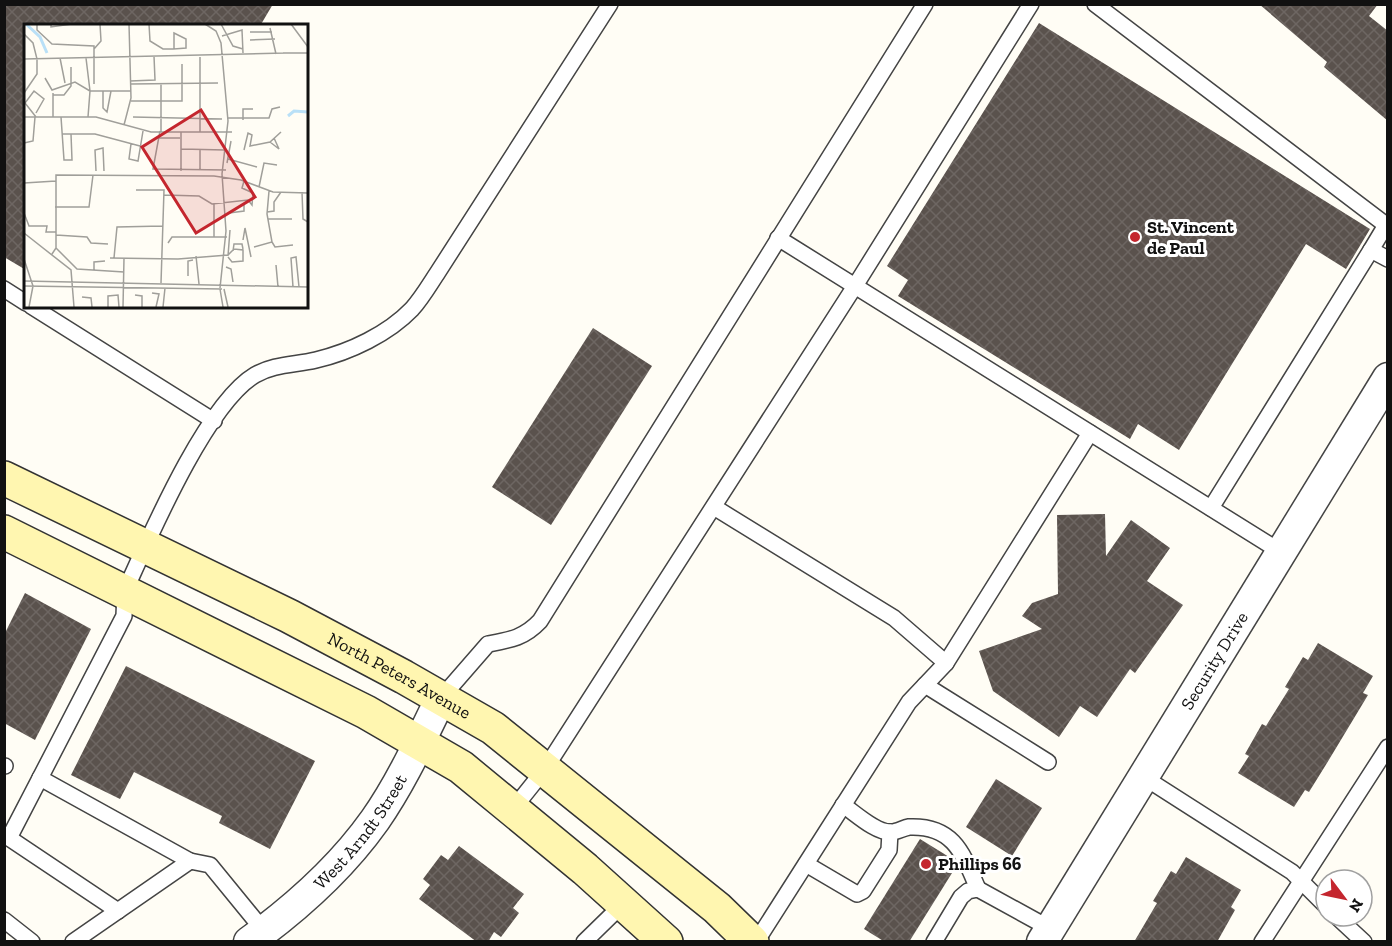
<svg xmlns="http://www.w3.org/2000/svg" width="1392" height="946" font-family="'Zilla Slab',serif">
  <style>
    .building { fill: url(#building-cross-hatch) }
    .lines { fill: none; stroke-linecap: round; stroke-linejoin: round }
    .service-casing { stroke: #444; stroke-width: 18 }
    .minor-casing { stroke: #444; stroke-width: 33 }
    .secondary-casing { stroke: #333; stroke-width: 36 }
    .service { stroke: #fff; stroke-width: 15 }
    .minor { stroke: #fff; stroke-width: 30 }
    .secondary { stroke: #fff6b0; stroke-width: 33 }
    .poi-dot { fill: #c4262e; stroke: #fff; stroke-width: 2 }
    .labels { text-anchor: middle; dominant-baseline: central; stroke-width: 6; stroke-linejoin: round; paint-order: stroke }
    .poi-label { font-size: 18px; font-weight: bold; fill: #111; stroke: #fff; text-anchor: start }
    .street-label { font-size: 18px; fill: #111; stroke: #fff }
    .inset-river { fill: none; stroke: #b9e0f7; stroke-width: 3 }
    .inset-road { fill: none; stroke: #a09f9a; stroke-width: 1.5 }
    .view { fill: #c4262e; fill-opacity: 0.15; stroke: #c4262e; stroke-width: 3 }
    .inset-edge { fill: none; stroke: #111; stroke-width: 3 }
  </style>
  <defs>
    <pattern id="building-cross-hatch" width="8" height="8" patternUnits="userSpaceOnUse" patternTransform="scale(1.5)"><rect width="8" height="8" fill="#5a524d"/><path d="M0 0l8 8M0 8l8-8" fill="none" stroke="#6d6662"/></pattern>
  </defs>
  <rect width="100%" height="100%" fill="#fffdf5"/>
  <g class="building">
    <polygon points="4,4 273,4 260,26 26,26 26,270 4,257"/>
    <polygon points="1259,4 1378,4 1369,16 1388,31 1388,121 1324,67 1327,62"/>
    <polygon points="1039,23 1370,229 1346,269 1306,244 1179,450 1138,424 1130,439 898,296 908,280 887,266"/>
    <polygon points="593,328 652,366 551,525 492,487"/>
    <polygon points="1105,514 1106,556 1131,520 1170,548 1147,581 1183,605 1135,673 1130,669 1097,717 1080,706 1059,737 993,691 979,651 1042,629 1022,616 1032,603 1058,594 1057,515"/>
    <polygon points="25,593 91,629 35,740 4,723 4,635"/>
    <polygon points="1318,643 1373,676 1363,693 1368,695 1327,763 1309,792 1305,790 1294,807 1238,773 1249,756 1245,754 1262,724 1266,726 1289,689 1285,687 1303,657 1308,660"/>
    <polygon points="126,666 315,761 270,849 219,823 222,816 134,772 120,799 71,775"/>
    <polygon points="996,779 1042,808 1012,856 966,827"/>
    <polygon points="920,839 954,860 957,865 909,942 885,942 864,929"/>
    <polygon points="459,846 524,894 513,908 519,913 501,937 494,932 488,942 477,942 419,899 430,885 423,879 441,855 448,860"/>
    <polygon points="1186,857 1241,890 1231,907 1235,910 1217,942 1134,942 1157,903 1153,901 1171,871 1176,874"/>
  </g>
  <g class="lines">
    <defs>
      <g id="service">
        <polyline points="1095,4 1386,225 1371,250 1388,259"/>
        <polyline points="778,238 1281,552"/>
        <polyline points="4,289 26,303"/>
        <polyline points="31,306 214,421"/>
        <polyline points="714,507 894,618 946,663"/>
        <polyline points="1211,508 1371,250"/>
        <polyline points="925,685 1048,762"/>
        <path d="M441 698 488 644C510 640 524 638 540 621L925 4"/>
        <polyline points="4,766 5,766"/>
        <polyline points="1142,776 1292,872 1326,906"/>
        <polyline points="40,778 190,861"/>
        <path d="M843 805C855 813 876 833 891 832 897 832 903 828 909 827 954 825 963 854 978 889"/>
        <polyline points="513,809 545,769 855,286 1031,4"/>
        <path d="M4 835 9 838 124 616 125 591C149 538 206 404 255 375 274 364 295 365 316 360 350 352 388 334 412 309 422 298 430 284 438 272L610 4"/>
        <polyline points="9,838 118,911"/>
        <polyline points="806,864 857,894 863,891 889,850 890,832"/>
        <polyline points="1336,916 1364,942"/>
        <polyline points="4,920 32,942"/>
        <polyline points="73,942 190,861 210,865 264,931"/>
        <polyline points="584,942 624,903"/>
        <polyline points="756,942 909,702 946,663 1090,433"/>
        <polyline points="934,942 961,897 968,891 978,889 1049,928"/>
        <polyline points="1262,942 1388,747"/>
      </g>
      <g id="minor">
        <path id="s1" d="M249 942C296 908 341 868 375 820 401 783 421 739 441 698"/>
        <path id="s2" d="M1042 942 1388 378"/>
      </g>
      <g id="secondary">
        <path id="s3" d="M4 478 289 616 404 677 493 728 717 908 752 942"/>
        <polyline points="4,532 366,712 461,767 585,869 666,942"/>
      </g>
    </defs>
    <use href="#service" class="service-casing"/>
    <use href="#minor" class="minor-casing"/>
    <use href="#secondary" class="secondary-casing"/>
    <use href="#service" class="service"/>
    <use href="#minor" class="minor"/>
    <use href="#secondary" class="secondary"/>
  </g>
  <g class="poi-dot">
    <circle cx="1135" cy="237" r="6"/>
    <circle cx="926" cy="864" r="6"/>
  </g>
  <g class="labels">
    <g class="poi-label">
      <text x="1147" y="227">St. Vincent<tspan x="1147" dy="21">de Paul</tspan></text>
      <text x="938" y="864">Phillips 66</text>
    </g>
    <g class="street-label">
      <text stroke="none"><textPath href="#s2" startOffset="330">Security Drive</textPath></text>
      <text stroke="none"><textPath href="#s3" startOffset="442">North Peters Avenue</textPath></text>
      <text stroke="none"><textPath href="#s1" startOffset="158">West Arndt Street</textPath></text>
    </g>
  </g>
  <g transform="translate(24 24)">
    <rect width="284" height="284" fill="#fffdf5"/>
    <path class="inset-river" d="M2 0 16 13 23 29M264 92 270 87 284 88"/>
    <path class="inset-road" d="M13 0V6L28 20 70 22V60M27 0V3L48 0M125 0 126 17 139 25H150M181 0 192 7 197 19 204 97 198 150 202 207 196 264M197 0 209 22 219 25M267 0 284 23M246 4 252 30M226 8H248M150 9 162 15V24L150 25ZM0 10 9 19 13 35V50L0 69M198 12 218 6 219 29M226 16 251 15M70 25 77 17 76 0M259 29H284M36 34 41 59M62 34 66 67M0 35 261 29M21 54 28 66 51 58 66 67M106 57 131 56 130 32M107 60 194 59M79 67V84L83 88 87 67M29 69V93M29 71H40L47 62V43M107 77H158V40M12 89 20 75 10 67 1 79 12 93M0 93H72L127 108H208M37 93 40 136H48L47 110M64 93 66 67H107M109 93 198 95M203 94H245L248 85 256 83M219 96V85H229M100 101 107 74 105 0M136 107 129 145 202 146M137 108V60M157 108V147M176 108V33M38 110H71L116 122M134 114H156M246 118 255 125 250 114M0 119 9 117 11 93M0 119V93M107 120 105 135 114 137 119 107M157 125 201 126M220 126 224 109 228 111 226 122 246 118 257 108M204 135 233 143M203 139 207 117M176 145V125M72 147 71 126 79 124 80 147M0 159 32 157M235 163 240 139 253 141M112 166H140L137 259M278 168 279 195 284 198M140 171 175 172 188 180 224 176 228 181 229 169 218 164 220 157M31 183H65L69 151M243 188 250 187V178L257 168M0 189 5 202H23L22 208H32M205 189 220 187V179M244 195H268M0 209 47 246 50 283M32 211 63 213 67 219 84 220M190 213V180M219 216 221 204 227 233M248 218 251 223 269 221M144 219 148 213H203M230 223 248 218 243 190 245 167M32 224 53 245 100 248M209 227 210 220H218L219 225M28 230 32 224V151L190 152 217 156 249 168 284 169M172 232 175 260M204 232 206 206M86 234 154 235 204 231 210 225 219 226V237L208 238 204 233M90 234 93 203 139 202M0 235 9 262 5 283M252 241 254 263M202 243 207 245 209 258M70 246V238L81 237M164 252V237L169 236M0 257 284 263M0 262 198 265M269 263 267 234 272 233 275 263M196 265 199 283M200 265 204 283M128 269 135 270 132 283M111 271 118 272V283M58 273 67 274 68 283M84 283V272L94 271 95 283M99 283 100 234M139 283 141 264"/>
    <path class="view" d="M177 86 231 173 172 209 118 123Z"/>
    <rect width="284" height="284" class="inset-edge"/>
  </g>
  <rect width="1392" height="946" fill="none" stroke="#111111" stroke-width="12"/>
  <g transform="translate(1344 898) rotate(122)"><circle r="28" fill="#ffffff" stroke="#a0a0a0" stroke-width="1.5"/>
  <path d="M0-4.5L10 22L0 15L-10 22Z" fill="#c4262e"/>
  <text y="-9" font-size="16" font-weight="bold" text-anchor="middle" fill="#111111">N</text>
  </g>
</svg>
